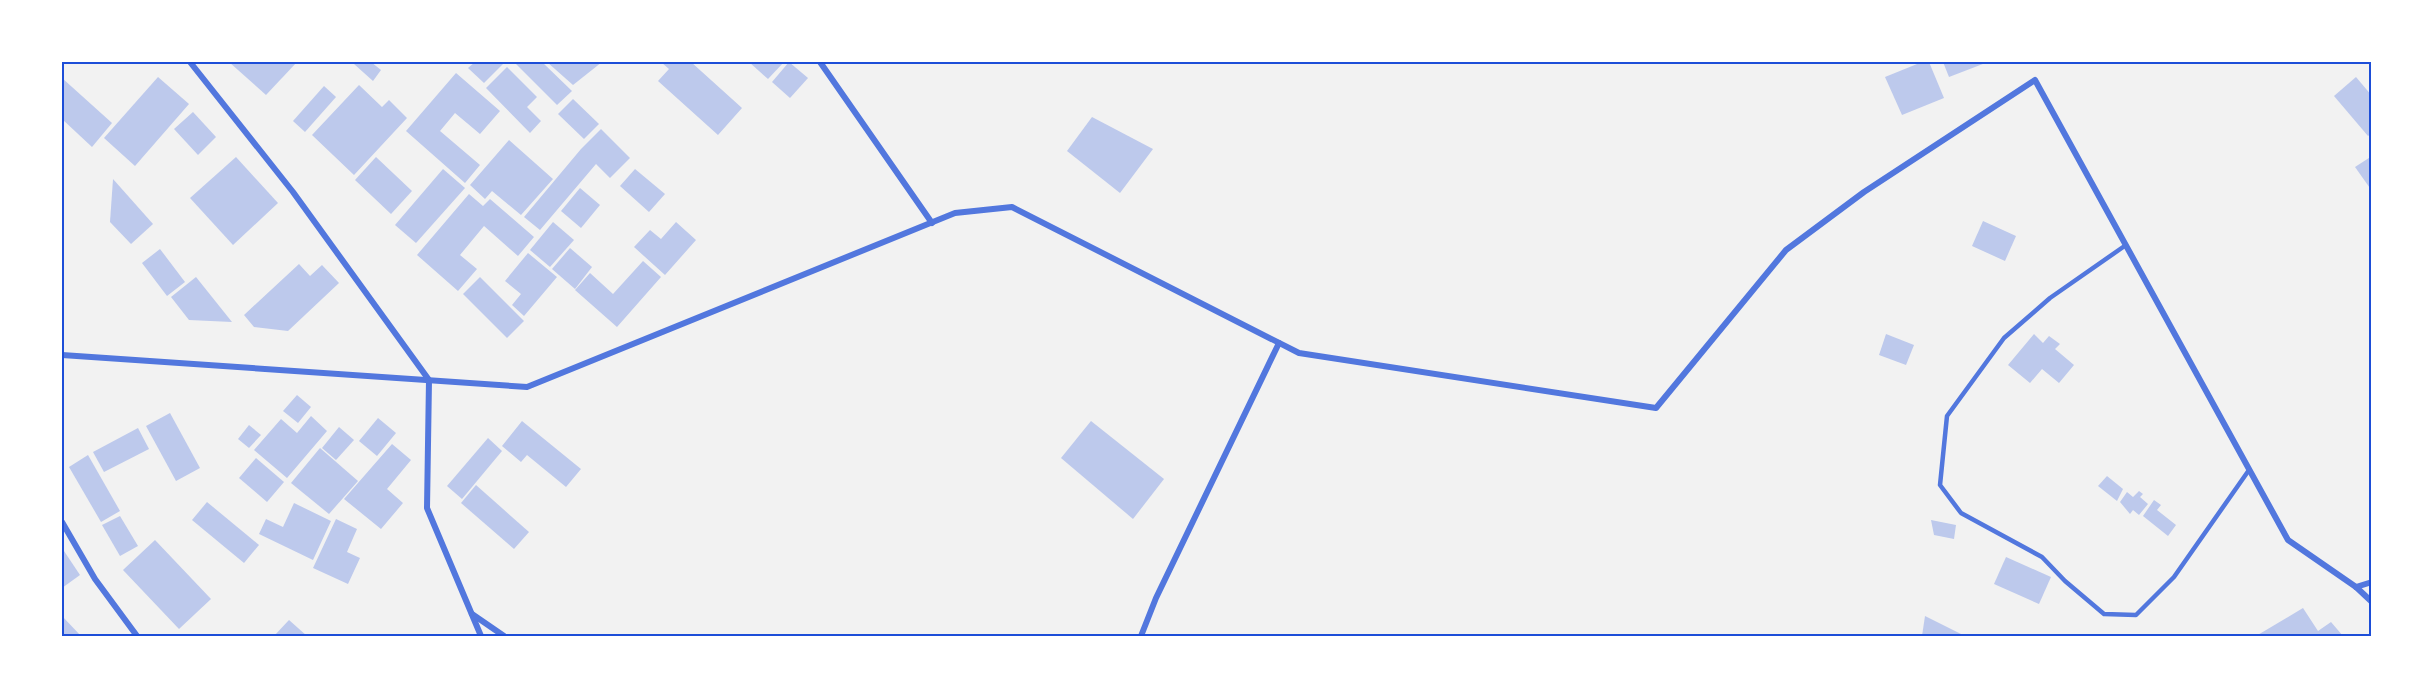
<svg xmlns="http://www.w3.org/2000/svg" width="2433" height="698" font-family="'DM Sans',sans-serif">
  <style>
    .building { fill: #bdc9ec }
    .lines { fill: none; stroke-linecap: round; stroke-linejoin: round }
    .service { stroke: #5277de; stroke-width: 4.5 }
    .minor { stroke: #5277de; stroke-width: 6 }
    .neatline { fill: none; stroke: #1d4ed8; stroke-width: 2 }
  </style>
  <rect width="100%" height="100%" fill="#f2f2f2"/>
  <g class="building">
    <polygon points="229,62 297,62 266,95"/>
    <polygon points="356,62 371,62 381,70 373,81 354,64"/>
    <polygon points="475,62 505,62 484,83 468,68"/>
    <polygon points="514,62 542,62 572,91 557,105"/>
    <polygon points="547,62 602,62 573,85"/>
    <polygon points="661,62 691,62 742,108 718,135 658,81 669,69"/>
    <polygon points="749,62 784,62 768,79"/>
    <polygon points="789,62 808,78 790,98 772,82"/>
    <polygon points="1922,62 1929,62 1944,98 1902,115 1885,77"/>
    <polygon points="1943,62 1988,62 1949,77"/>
    <polygon points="507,67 537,97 527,107 541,121 530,133 486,88"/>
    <polygon points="456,73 500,111 480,134 455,113 440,131 480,165 465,183 406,131"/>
    <polygon points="158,77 189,104 135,166 104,138"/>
    <polygon points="2356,77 2372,96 2372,133 2368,136 2334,96"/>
    <polygon points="62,78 112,123 92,147 62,119"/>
    <polygon points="359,85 382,107 389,100 407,118 354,175 312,135"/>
    <polygon points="324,86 336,97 305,132 293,121"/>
    <polygon points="573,99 599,124 584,139 558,114"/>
    <polygon points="193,112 216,137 198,155 174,129"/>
    <polygon points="1092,117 1153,149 1120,193 1067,151"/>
    <polygon points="601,129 630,158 610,178 596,164 540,230 524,217 581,149"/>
    <polygon points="509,140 553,179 521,215 492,191 485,199 470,185"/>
    <polygon points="2372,156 2372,191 2355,167"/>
    <polygon points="236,157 278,203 233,245 190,198"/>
    <polygon points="376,157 412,191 391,214 355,180"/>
    <polygon points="443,169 465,188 416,243 395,225"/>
    <polygon points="635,169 665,194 649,212 620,186"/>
    <polygon points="113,179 153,224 131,244 110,222"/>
    <polygon points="580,188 600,205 581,228 561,211"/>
    <polygon points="469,194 483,206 490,199 534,237 518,256 484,226 460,255 477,269 458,291 417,255"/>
    <polygon points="1983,221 2016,236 2005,261 1972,246"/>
    <polygon points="553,222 574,240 550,267 530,250"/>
    <polygon points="676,222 696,240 665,275 634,247 650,230 661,239"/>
    <polygon points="570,248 592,267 575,289 552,269"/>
    <polygon points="160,249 185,282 167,296 142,263"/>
    <polygon points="528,253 557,277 524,316 512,305 521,294 505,281"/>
    <polygon points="643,261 661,277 617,327 575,290 590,273 613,294"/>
    <polygon points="299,264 310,276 322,265 339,283 288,331 254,327 244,315"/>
    <polygon points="196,277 232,322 189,320 171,297"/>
    <polygon points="480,277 524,321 507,338 463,294"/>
    <polygon points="1886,334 1914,345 1906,365 1879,355"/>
    <polygon points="2034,334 2043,343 2049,336 2060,344 2055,349 2074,365 2059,383 2042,369 2030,383 2008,365"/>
    <polygon points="297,395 311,407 298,423 283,411"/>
    <polygon points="170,413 200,468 176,481 146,426"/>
    <polygon points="311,416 327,431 287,478 254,450 281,419 297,433"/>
    <polygon points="378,418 396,433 377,456 359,441"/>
    <polygon points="522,421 581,469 566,487 527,455 521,462 502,446"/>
    <polygon points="1091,421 1164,479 1133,519 1061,458"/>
    <polygon points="249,425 261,435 249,448 238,439"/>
    <polygon points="339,427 354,440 336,460 322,448"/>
    <polygon points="138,428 149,449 104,472 93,452"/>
    <polygon points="488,438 502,451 462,499 447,486"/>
    <polygon points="392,444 411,460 387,489 403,503 381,529 344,499"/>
    <polygon points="320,448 358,481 329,514 291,483"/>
    <polygon points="88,455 120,511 101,522 69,467"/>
    <polygon points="256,458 284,482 267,502 239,478"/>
    <polygon points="2107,476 2123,489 2117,501 2098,486"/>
    <polygon points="476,485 529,532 514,549 461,503"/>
    <polygon points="2139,491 2143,494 2140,497 2148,504 2139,515 2133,510 2130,514 2120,502 2127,492 2133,497"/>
    <polygon points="2154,500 2161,505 2157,510 2176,525 2168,536 2143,516"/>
    <polygon points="207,502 259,545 244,563 192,520"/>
    <polygon points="294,503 331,521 313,560 259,534 266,519 283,527"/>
    <polygon points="120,516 138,546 120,556 102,525"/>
    <polygon points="336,519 357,529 347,552 360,558 348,584 313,568"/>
    <polygon points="1931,520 1956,525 1954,539 1934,535"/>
    <polygon points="155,540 211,599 179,629 123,570"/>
    <polygon points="62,548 80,575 62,588"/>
    <polygon points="2006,557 2051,577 2039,604 1994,584"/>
    <polygon points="2303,608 2318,631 2331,622 2343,636 2256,636"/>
    <polygon points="62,616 81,636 62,636"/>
    <polygon points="1925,616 1965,636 1922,636"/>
    <polygon points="289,620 307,636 274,636"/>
  </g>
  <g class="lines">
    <polyline class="service" points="2126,245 2050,298 2004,338 1947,416 1940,485 1961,513 2042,557 2065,581 2104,614 2136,615 2174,577 2249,470"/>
    <g class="minor">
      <polyline points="190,62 293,192 429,380 427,508 481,636"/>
      <polyline points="820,62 932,223"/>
      <polyline points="62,355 527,387 955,213 1012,207 1299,353 1656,408 1786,250 1864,192 2035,80 2288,540 2356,587 2372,602"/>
      <polyline points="62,522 95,579 137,636"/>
      <polyline points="2356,587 2372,582"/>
      <polyline points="472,614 504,636"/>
      <polyline points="1141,636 1156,598 1279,343"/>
    </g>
  </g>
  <rect width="2433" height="698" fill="none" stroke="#ffffff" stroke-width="126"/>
  <rect x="63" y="63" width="2307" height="572" class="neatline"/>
</svg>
